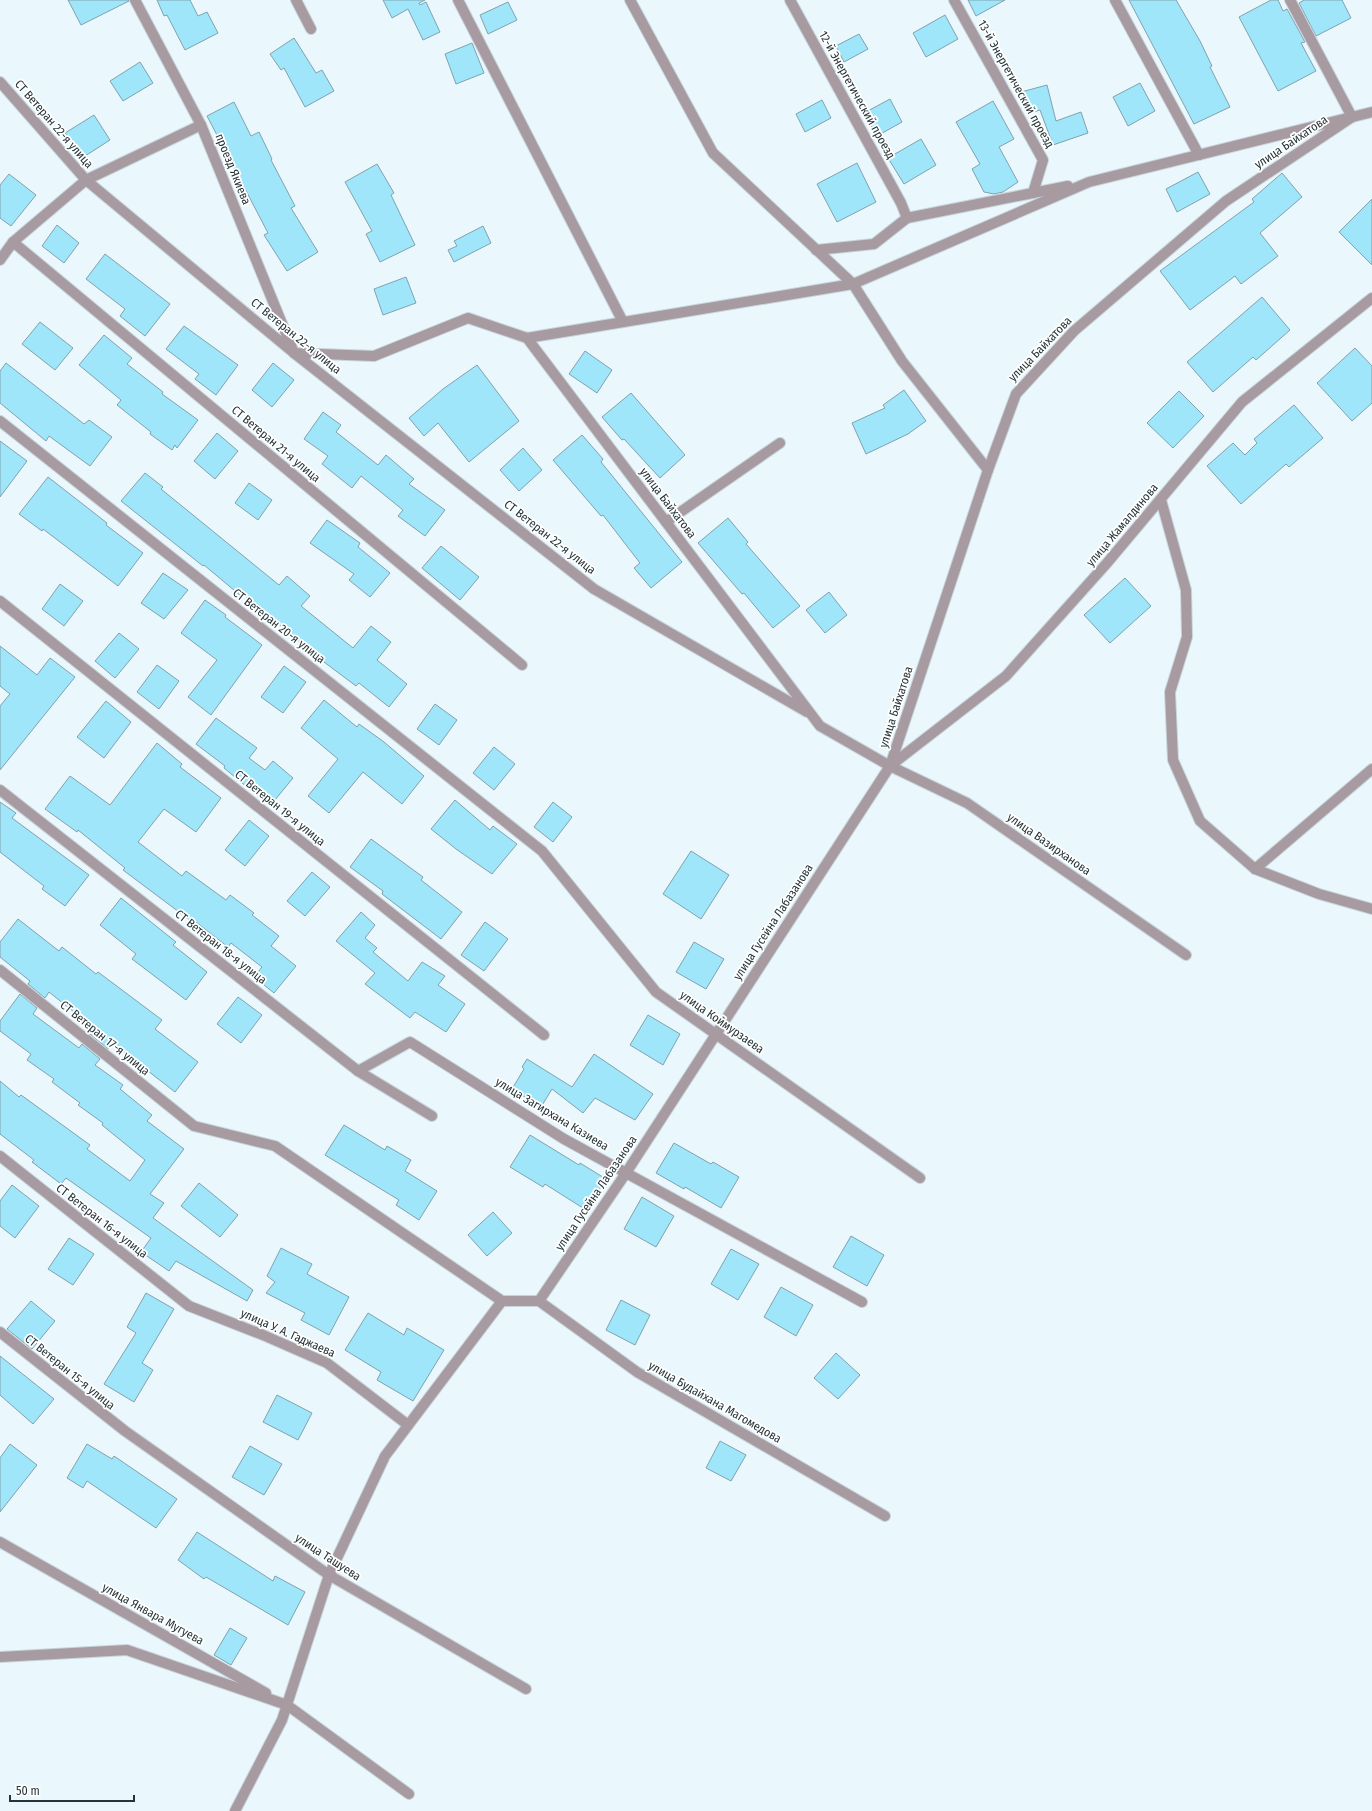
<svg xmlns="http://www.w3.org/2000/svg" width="1372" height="1811" font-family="'Fira Sans Condensed',sans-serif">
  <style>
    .building { fill: #9fe6fb; stroke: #80a2ad }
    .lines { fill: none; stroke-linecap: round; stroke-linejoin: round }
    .minor-casing { stroke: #c7d5da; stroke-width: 12 }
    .minor { stroke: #a79aa0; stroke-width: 10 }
    .labels { text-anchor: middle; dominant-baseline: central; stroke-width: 3.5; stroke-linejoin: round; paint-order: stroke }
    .street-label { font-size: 12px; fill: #263438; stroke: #fff }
  </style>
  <rect width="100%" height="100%" fill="#eaf8fd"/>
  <g class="building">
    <polygon points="68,0 129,0 129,1 81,25"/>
    <polygon points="157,0 190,0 198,16 207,12 218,33 185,50 167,15 164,16"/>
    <polygon points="383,0 425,0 419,3 420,5 426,2 440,32 423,40 408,9 392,18"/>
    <polygon points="968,0 1005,0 976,16"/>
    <polygon points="1129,0 1176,0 1200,41 1212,66 1210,67 1230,107 1194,124"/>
    <polygon points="1271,0 1278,0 1283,11 1287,9 1305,42 1301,43 1316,71 1278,91 1239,17"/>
    <polygon points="1304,0 1342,0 1351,18 1316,36 1299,3"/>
    <polygon points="508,2 517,20 488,34 480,15"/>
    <polygon points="945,15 958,39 926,57 913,33"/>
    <polygon points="859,34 868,49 844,62 836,46"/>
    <polygon points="294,38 316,73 322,70 334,91 305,107 284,68 281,70 270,54"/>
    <polygon points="472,43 484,73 456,84 445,54"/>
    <polygon points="140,62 153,83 123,101 110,81"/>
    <polygon points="1140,83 1155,111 1128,126 1113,97"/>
    <polygon points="1047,85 1056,121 1081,112 1088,133 1053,145 1040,110 1027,114 1021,92"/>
    <polygon points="890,99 902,122 877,136 864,113"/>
    <polygon points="822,100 831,118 805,132 796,114"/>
    <polygon points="993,101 1014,139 999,147 1018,182 1003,192 994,194 984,192 972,169 980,164 956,122"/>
    <polygon points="234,102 251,136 259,132 272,159 271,160 295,206 291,208 318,252 287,271 264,235 268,233 207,116"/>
    <polygon points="94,115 110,140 82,158 65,133"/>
    <polygon points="921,139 936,165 904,184 888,158"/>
    <polygon points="857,163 876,202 837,222 817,184"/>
    <polygon points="377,164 394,193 391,195 415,245 380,262 366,234 372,231 345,182"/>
    <polygon points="1198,172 1210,194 1177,212 1166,189"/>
    <polygon points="1282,173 1302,197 1260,233 1278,256 1241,284 1235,276 1190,310 1160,271 1254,202 1252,199"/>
    <polygon points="9,174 36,195 11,226 0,218 0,185"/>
    <polygon points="1372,199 1372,265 1339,232"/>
    <polygon points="57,225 79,243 64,263 42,246"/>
    <polygon points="483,226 491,243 454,262 448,250 457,246 454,241"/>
    <polygon points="105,254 170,304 145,336 120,316 125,309 86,279"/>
    <polygon points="406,277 416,303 383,315 374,289"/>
    <polygon points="1262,297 1290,330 1256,360 1253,357 1213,392 1187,362"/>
    <polygon points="40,322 73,348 55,370 22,344"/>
    <polygon points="184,326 238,365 216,395 195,379 199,374 166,349"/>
    <polygon points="104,335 132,358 127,364 163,392 162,394 198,420 177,448 175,445 172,450 150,434 151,432 117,405 121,400 79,365"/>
    <polygon points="1355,348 1372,366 1372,403 1352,421 1317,383"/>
    <polygon points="585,351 612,370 597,393 569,374"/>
    <polygon points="6,363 84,424 89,420 112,437 90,466 49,436 46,441 0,403 0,371"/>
    <polygon points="273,363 294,380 272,407 252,390"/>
    <polygon points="477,365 519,421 469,462 438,423 424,436 409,418 443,389"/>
    <polygon points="904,390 926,421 908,434 866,454 852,423 885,408 883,405"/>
    <polygon points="1179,391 1204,416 1173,448 1147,423"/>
    <polygon points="631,393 685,455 660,478 624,439 622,440 602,417"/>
    <polygon points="1294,405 1323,438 1289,467 1286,464 1241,504 1207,466 1233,443 1245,455 1257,443 1254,439"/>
    <polygon points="323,412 341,425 336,432 378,465 386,455 414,479 409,484 445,510 425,536 398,516 403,510 361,476 352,488 322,464 328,456 304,439"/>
    <polygon points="217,433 238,451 215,479 194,461"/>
    <polygon points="582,435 603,459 601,462 682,562 651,588 634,568 640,563 603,515 601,516 553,460"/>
    <polygon points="0,441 27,461 0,497"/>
    <polygon points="523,448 542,470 519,491 500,470"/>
    <polygon points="145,473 163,487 161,489 279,585 287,576 310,596 301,606 353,648 371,626 391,642 377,660 407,684 389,707 359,683 356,686 320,659 243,594 241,596 204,565 203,566 121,501"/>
    <polygon points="48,477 107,523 106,525 143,553 118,586 43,529 42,531 19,514"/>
    <polygon points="249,483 272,500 258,520 235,503"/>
    <polygon points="728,518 748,542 746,544 800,606 773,628 744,593 742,594 698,543"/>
    <polygon points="327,520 360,543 358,547 390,573 370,597 349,580 354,574 310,543"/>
    <polygon points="441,546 479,577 460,600 422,568"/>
    <polygon points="163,573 188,590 164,619 141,603"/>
    <polygon points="1125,578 1151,606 1110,643 1084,615"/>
    <polygon points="60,584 83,601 64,626 42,609"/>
    <polygon points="829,592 847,615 825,633 806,610"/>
    <polygon points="205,600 226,615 225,617 262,645 211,715 188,697 217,660 181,633"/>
    <polygon points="119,633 139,649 115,678 95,661"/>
    <polygon points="0,646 37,675 50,658 75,677 0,770 0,706 10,694 0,686"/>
    <polygon points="157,665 179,681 159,709 137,692"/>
    <polygon points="284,666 306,682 283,713 261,697"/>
    <polygon points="324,700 357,727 359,724 384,742 424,776 402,804 363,772 329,813 308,796 338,759 301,728"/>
    <polygon points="106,701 131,722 104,758 77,737"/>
    <polygon points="435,704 457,720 439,745 417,729"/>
    <polygon points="216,718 257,748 249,758 265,770 273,761 293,778 270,806 224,768 225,766 196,744"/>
    <polygon points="157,743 182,764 180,767 221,798 196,832 164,809 138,842 182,876 186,871 226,900 230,895 254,913 252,915 279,936 271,946 296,966 274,993 254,977 262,967 231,943 228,947 192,919 191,921 123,870 125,868 78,830 77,832 45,809 70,776 110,805"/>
    <polygon points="494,747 515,764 494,790 473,773"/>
    <polygon points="455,800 490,830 493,826 517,844 492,874 456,849 431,829"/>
    <polygon points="0,802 16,813 12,818 89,875 65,906 42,889 44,886 0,852"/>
    <polygon points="553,802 572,817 553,842 534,827"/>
    <polygon points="249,820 269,836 245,866 225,850"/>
    <polygon points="371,839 423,877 421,880 462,912 441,939 382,894 383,891 350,867"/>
    <polygon points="691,851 729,875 701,919 663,894"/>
    <polygon points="312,872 330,887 305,916 287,901"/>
    <polygon points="121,898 176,942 173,945 207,972 186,1000 132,959 136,954 100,925"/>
    <polygon points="361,912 375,925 365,938 377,948 373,952 408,981 422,962 445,976 438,985 465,1004 446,1032 415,1012 410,1018 365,984 375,973 336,941"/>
    <polygon points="18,919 59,951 62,947 96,974 98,972 162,1020 155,1029 198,1062 175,1092 112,1043 108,1049 90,1034 94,1028 49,992 45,998 28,984 30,981 0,957 0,942"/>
    <polygon points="485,922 508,939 484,971 461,955"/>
    <polygon points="694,942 724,959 706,989 676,972"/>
    <polygon points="20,994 37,1008 33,1014 79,1048 82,1044 100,1059 95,1065 123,1085 120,1089 152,1115 147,1121 184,1149 150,1194 164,1203 153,1218 253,1290 247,1301 176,1261 169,1271 141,1252 151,1238 66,1178 61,1184 32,1162 34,1160 0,1134 0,1081 19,1097 21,1095 90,1145 87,1149 130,1181 145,1160 102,1125 103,1123 78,1105 80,1103 52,1082 54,1079 27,1060 31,1054 0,1031 0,1021"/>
    <polygon points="238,997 262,1015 241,1043 217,1024"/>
    <polygon points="648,1015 680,1034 663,1065 630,1045"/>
    <polygon points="594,1054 653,1094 635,1120 595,1098 583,1113 552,1089 541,1107 512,1089 524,1069 522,1067 527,1059 572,1087"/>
    <polygon points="344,1125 385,1150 387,1146 411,1160 405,1171 437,1191 419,1220 396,1205 399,1200 325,1155"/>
    <polygon points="530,1135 579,1165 580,1163 606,1179 586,1210 545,1184 543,1187 510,1167"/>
    <polygon points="674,1143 711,1164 713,1162 739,1177 721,1208 685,1187 684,1189 656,1173"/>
    <polygon points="199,1183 238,1215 220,1237 181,1206"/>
    <polygon points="12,1185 39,1206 15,1238 0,1226 0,1201"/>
    <polygon points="642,1197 674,1216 656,1247 624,1229"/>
    <polygon points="493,1212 512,1233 487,1256 468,1235"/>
    <polygon points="851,1236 884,1255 867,1286 833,1267"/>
    <polygon points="69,1238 94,1254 73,1285 48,1269"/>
    <polygon points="281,1248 312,1264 307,1274 349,1297 329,1335 301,1320 305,1313 266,1293 275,1282 267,1276"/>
    <polygon points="731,1249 759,1264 738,1300 711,1284"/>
    <polygon points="781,1287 813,1305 796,1336 764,1317"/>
    <polygon points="146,1293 174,1309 142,1363 153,1370 134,1402 104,1384 136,1333 127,1327"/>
    <polygon points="621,1300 650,1315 635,1345 606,1330"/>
    <polygon points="31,1301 55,1321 32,1349 7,1329"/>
    <polygon points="368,1313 404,1335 407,1328 444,1350 413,1401 377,1380 381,1372 345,1350"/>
    <polygon points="836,1353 860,1375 838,1399 814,1378"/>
    <polygon points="0,1356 54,1399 33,1424 0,1395"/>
    <polygon points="277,1395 312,1413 298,1440 263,1422"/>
    <polygon points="720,1441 746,1455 731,1481 706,1468"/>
    <polygon points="10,1444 37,1465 0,1512 0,1458"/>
    <polygon points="87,1444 112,1459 114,1456 177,1499 156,1528 87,1481 83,1488 67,1478"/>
    <polygon points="250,1446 282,1464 264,1495 232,1477"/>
    <polygon points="197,1532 273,1581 275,1576 305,1592 288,1625 206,1577 204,1579 178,1560"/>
    <polygon points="230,1628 247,1638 231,1665 214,1655"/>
  </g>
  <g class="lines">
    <defs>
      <g id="minor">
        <polyline points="135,0 201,125 294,353 374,356 468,318 527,338 820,726 890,766 988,470 1016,394 1074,331 1226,201 1352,117"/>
        <polyline points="296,0 311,29"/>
        <polyline points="458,0 623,322"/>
        <polyline points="630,0 713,153 853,284 902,361 988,470"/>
        <polyline points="790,0 901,203 907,218"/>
        <polyline points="1115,0 1199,155"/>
        <polyline points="1290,0 1352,117"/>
        <polyline points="0,82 86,180 294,353 594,589 807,712"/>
        <polyline points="1033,193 1068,186"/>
        <polyline points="13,242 522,665"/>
        <polyline points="816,250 874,244 907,218 1033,193 1043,160 954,0"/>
        <polyline points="0,260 13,242 86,180 201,125"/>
        <polyline points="527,338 853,284 1089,182 1372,112"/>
        <polyline points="0,421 542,851 656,992 920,1178"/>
        <polyline points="1161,500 1186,590 1187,637 1170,692 1173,760 1200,821 1255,869 1319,894 1372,909"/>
        <polyline points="666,522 780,443"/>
        <polyline points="0,601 544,1035"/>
        <polyline points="890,766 967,803 1186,955"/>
        <polyline points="0,790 358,1071 432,1116"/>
        <polyline points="1255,869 1372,769"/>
        <polyline points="0,970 194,1126 275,1146 502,1301 539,1301 626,1173 890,766 1006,676 1107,563 1242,402 1372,298"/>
        <polyline points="358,1071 410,1042 564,1139 862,1302"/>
        <polyline points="0,1156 189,1306 263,1335 327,1363 408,1425"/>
        <polyline points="539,1301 637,1372 885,1516"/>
        <polyline points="0,1332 125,1431 329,1575 526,1689"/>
        <polyline points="0,1542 266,1693"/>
        <polyline points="0,1657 127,1650 287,1705 409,1794"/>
        <polyline points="235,1811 282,1720 329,1575 385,1456 502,1301"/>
      </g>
    </defs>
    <use href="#minor" class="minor-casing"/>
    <use href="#minor" class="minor"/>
  </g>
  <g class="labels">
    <g class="street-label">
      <text transform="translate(1016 84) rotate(61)">13-й Энергетический проезд</text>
      <text transform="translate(857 95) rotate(61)">12-й Энергетический проезд</text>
      <text transform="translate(54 124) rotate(49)">СТ Ветеран 22-я улица</text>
      <text transform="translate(1291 142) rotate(-34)">улица Байхатова</text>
      <text transform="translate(233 169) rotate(68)">проезд Якиева</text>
      <text transform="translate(296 336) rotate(39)">СТ Ветеран 22-я улица</text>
      <text transform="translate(1040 349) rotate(-46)">улица Байхатова</text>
      <text transform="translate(276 444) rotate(40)">СТ Ветеран 21-я улица</text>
      <text transform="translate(668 503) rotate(53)">улица Байхатова</text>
      <text transform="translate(1122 525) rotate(-50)">улица Жамалдинова</text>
      <text transform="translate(550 537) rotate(38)">СТ Ветеран 22-я улица</text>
      <text transform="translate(279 626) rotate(38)">СТ Ветеран 20-я улица</text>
      <text transform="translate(896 707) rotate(-72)">улица Байхатова</text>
      <text transform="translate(280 808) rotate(39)">СТ Ветеран 19-я улица</text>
      <text transform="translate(1049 844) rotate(35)">улица Вазирханова</text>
      <text transform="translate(773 922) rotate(-57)">улица Гусейна Лабазанова</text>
      <text transform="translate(221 947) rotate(38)">СТ Ветеран 18-я улица</text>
      <text transform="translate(722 1022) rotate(35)">улица Коймурзаева</text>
      <text transform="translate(105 1038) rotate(39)">СТ Ветеран 17-я улица</text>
      <text transform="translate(552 1114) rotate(31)">улица Загирхана Казиева</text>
      <text transform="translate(596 1193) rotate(-56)">улица Гусейна Лабазанова</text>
      <text transform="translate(102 1221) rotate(38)">СТ Ветеран 16-я улица</text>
      <text transform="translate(288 1333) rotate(24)">улица У. А. Гаджаева</text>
      <text transform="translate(70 1372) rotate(39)">СТ Ветеран 15-я улица</text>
      <text transform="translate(715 1402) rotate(30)">улица Будайхана Магомедова</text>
      <text transform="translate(328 1557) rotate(33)">улица Ташуева</text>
      <text transform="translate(153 1614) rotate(29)">улица Январа Мугуева</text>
    </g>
  </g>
  <path d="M10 1795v6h124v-6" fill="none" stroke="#263438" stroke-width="2"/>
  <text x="16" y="1795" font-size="12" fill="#263438" stroke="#ffffff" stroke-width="3" paint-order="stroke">50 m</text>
</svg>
